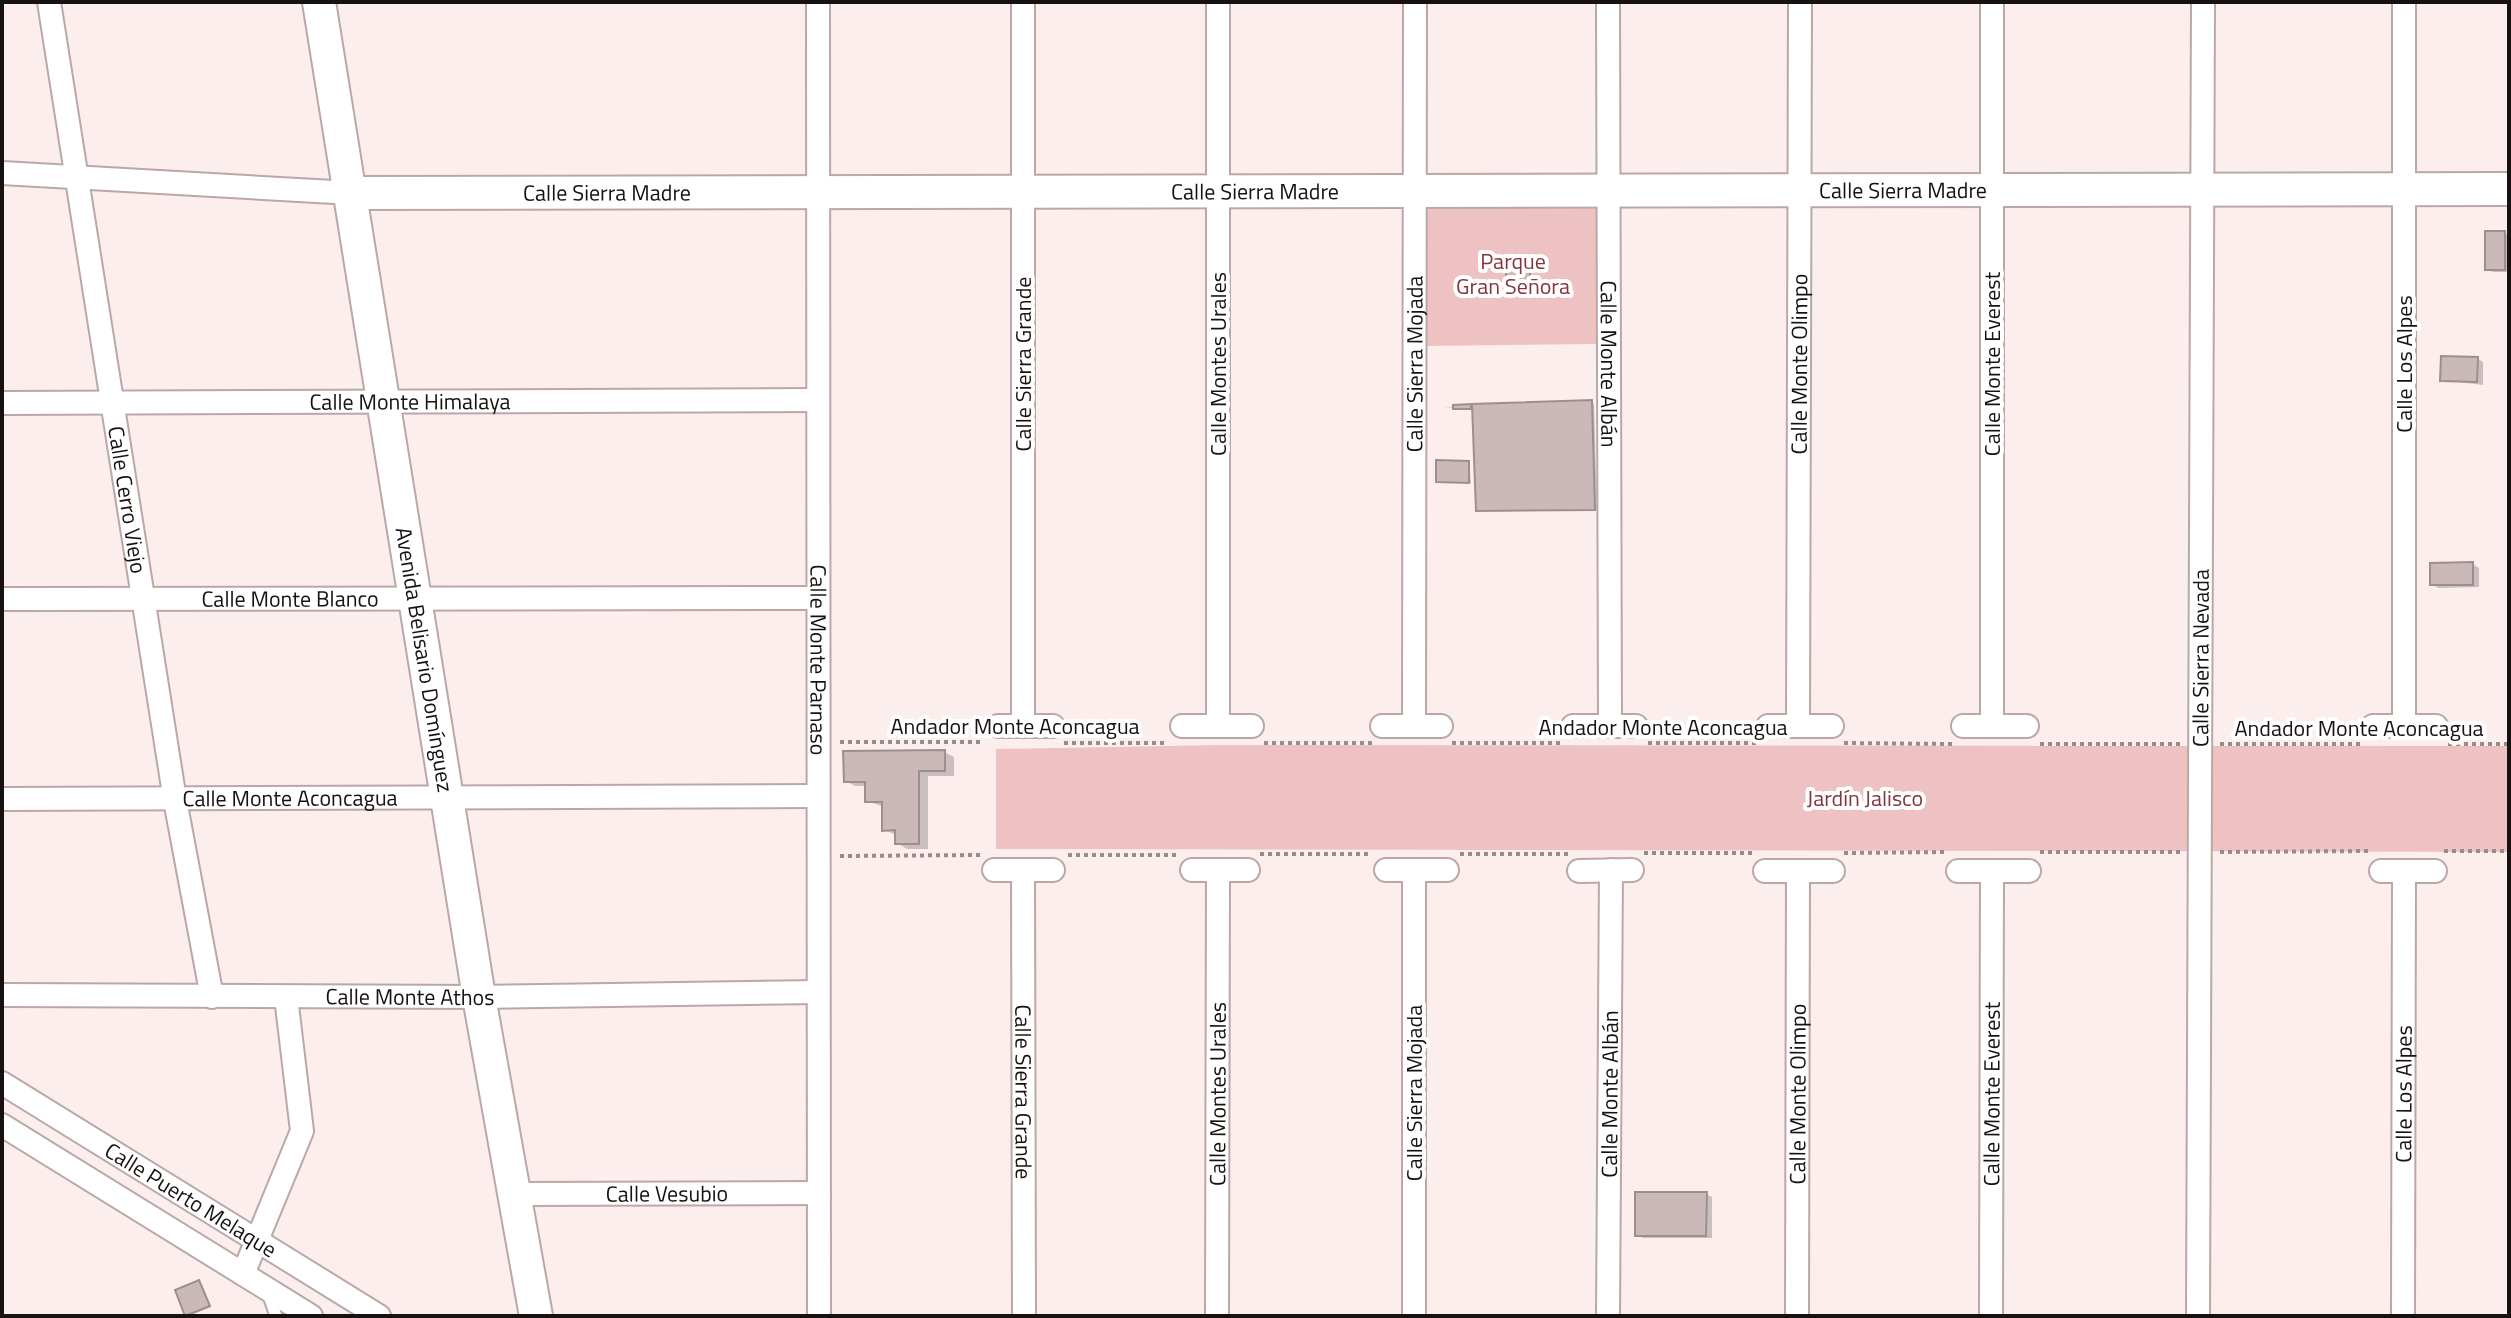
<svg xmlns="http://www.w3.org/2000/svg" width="2511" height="1318" font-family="'Titillium Web',sans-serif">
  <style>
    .green { fill: #eec2c2 }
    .shadow { fill: #0003 }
    .building { fill: #cbb9b9; stroke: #9f8e8e; stroke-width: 2 }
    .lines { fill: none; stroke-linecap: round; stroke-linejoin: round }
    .lane-casing { stroke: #baa8a8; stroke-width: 15 }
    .street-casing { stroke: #baa8a8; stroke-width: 26 }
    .secondary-casing { stroke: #baa8a8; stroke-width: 36 }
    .path { stroke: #978c8c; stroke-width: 4; stroke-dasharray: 4 4; stroke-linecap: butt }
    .lane { stroke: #fff; stroke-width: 11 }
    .street { stroke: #fff; stroke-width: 22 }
    .secondary { stroke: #fff; stroke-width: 32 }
    .labels { text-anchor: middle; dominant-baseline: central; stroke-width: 8; stroke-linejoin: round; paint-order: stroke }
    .street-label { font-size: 22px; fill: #171111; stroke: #fff }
    .park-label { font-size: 22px; fill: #83353b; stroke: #fff }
  </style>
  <rect width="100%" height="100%" fill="#fdeeee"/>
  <g class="green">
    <polygon points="1427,203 1596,203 1599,344 1426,346"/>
    <polygon points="1221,745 2509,746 2509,852 996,849 996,749"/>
  </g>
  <g class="shadow">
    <polygon points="2505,233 2509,236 2509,272 2493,272 2487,269"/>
    <circle cx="1521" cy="276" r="10"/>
    <polygon points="2478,359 2483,362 2483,385 2442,380"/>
    <polygon points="1594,404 1597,510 1480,511 1474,409 1443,407"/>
    <polygon points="1469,463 1471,483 1438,481"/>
    <polygon points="2473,564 2479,568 2479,587 2438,588 2432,584"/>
    <polygon points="944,752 954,757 954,776 928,776 928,849 907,849 897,843 897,835 884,830 884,807 867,801 867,786 855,786 846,781"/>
    <polygon points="1706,1194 1712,1197 1712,1238 1643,1238 1637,1235"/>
    <polygon points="199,1283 211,1307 189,1316 187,1314"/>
  </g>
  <g class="building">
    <rect x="2485" y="231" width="20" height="39"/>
    <circle cx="1518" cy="275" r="12"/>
    <polygon points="2441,356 2478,357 2477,382 2440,381"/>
    <polygon points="1592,400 1595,510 1476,511 1472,404"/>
    <polygon points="1471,404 1471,409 1453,409 1453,405"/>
    <polygon points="1436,460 1469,461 1469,483 1436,482"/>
    <polygon points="2473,562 2473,585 2430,585 2430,563"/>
    <polygon points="945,750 945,771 919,771 919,844 895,844 895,830 882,831 882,802 865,802 865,782 844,782 843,751"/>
    <polygon points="1635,1192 1707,1192 1706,1236 1635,1236"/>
    <polygon points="199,1280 210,1306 185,1316 175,1290"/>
  </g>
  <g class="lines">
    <defs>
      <polyline id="lane" points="267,1290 276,1316"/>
      <g id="street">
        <path id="s1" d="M49 2 175 800 212 997"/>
        <path id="s2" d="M818 2 819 1316"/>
        <path id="s3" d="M1608 2 1610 726"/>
        <polyline points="2,173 351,193"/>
        <path id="s4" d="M2 403 818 400"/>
        <path id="s5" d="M2 599 818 598"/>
        <polyline points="998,726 1053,726"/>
        <polyline points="1023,726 1023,2"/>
        <polyline points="1182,726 1252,726"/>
        <polyline points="1218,726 1218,2"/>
        <polyline points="1382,726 1441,726"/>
        <path id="s6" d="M1414 726 1415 2"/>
        <polyline points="1573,726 1636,726"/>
        <polyline points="1768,726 1832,726"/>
        <path id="s7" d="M1798 726 1800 2"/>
        <polyline points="1963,726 2027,726"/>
        <polyline points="1992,726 1992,2"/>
        <polyline points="2373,726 2436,726"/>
        <polyline points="2404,726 2404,2"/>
        <path id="s8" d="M2 799 818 796"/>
        <polyline points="994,870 1053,870"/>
        <path id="s9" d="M1023 870 1024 1316"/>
        <polyline points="1192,870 1248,870"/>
        <polyline points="1386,870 1447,870"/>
        <polyline points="1579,871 1632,870"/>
        <polyline points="1765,871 1833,871"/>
        <polyline points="1958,871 2029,871"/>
        <polyline points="2381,871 2435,871"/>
        <path id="s10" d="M2 995 479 997 818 992"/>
        <path id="s11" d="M2 1083 379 1316"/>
        <polyline points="2,1125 311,1316"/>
        <path id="s12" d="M515 1194 819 1193"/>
        <polyline points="243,1274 302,1131 286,997"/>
        <path id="s13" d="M1217 1316 1218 870"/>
        <polyline points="1414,1316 1414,870"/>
        <path id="s14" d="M1608 1316 1611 870"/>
        <path id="s15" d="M1797 1316 1798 871"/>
        <path id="s16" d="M1991 1316 1992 871"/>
        <path id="s17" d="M2198 1316 2203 2"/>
        <path id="s18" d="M2403 1316 2404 871"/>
      </g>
      <g id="secondary">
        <path id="s19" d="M319 2 479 997 536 1316"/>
        <path id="s20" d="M351 193 2509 189"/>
      </g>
    </defs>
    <use href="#lane" class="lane-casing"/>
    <use href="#street" class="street-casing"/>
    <use href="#secondary" class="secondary-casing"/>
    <g class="path">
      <polyline points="840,742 984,742"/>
      <polyline points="1064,743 1168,743"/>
      <polyline points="1264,743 1372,743"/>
      <polyline points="1452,743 1560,743"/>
      <polyline points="1648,743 1756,743"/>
      <polyline points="1844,743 1952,744"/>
      <polyline points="2040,744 2180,744"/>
      <polyline points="2220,744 2364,744"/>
      <polyline points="2448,744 2509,744"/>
      <polyline points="2444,851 2509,851"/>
      <polyline points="2040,852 2180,852"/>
      <polyline points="2220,852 2372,851"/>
      <polyline points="1644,853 1756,853"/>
      <polyline points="1844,853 1948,852"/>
      <polyline points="1260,854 1372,854"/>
      <polyline points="1460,854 1568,854"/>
      <polyline points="1068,855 1180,855"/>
      <polyline points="840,856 980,855"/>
    </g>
    <use href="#lane" class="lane"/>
    <use href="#street" class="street"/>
    <use href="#secondary" class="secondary"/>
  </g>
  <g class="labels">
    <g class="street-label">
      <text stroke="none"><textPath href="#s20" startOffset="904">Calle Sierra Madre</textPath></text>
      <text stroke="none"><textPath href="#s20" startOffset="1552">Calle Sierra Madre</textPath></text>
      <text stroke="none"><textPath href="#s20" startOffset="256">Calle Sierra Madre</textPath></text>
      <text transform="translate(1023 364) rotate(-90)">Calle Sierra Grande</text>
      <text transform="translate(1218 364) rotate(-90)">Calle Montes Urales</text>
      <text stroke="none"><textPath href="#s6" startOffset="362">Calle Sierra Mojada</textPath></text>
      <text stroke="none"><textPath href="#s3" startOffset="362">Calle Monte Albán</textPath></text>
      <text stroke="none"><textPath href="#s7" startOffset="362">Calle Monte Olimpo</textPath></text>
      <text transform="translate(1992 364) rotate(-90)">Calle Monte Everest</text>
      <text transform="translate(2404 364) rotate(-90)">Calle Los Alpes</text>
      <text stroke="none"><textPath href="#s4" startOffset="408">Calle Monte Himalaya</textPath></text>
      <text stroke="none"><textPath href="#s1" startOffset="504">Calle Cerro Viejo</textPath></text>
      <text stroke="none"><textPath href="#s5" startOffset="288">Calle Monte Blanco</textPath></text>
      <text stroke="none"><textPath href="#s2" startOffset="658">Calle Monte Parnaso</textPath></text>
      <text stroke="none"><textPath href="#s17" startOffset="658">Calle Sierra Nevada</textPath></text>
      <text stroke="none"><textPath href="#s19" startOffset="666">Avenida Belisario Domínguez</textPath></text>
      <text x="1015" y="726">Andador Monte Aconcagua</text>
      <text x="1663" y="727">Andador Monte Aconcagua</text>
      <text x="2359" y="728">Andador Monte Aconcagua</text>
      <text stroke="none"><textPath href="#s8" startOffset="288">Calle Monte Aconcagua</textPath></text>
      <text stroke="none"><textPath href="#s10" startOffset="408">Calle Monte Athos</textPath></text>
      <text stroke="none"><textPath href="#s9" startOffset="222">Calle Sierra Grande</textPath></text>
      <text stroke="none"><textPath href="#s13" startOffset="222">Calle Montes Urales</textPath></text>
      <text transform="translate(1414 1093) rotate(-90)">Calle Sierra Mojada</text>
      <text stroke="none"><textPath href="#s14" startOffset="222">Calle Monte Albán</textPath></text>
      <text stroke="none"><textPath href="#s15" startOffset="222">Calle Monte Olimpo</textPath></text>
      <text stroke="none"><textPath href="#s16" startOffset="222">Calle Monte Everest</textPath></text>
      <text stroke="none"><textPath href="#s18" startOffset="222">Calle Los Alpes</textPath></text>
      <text stroke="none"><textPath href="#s12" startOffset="152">Calle Vesubio</textPath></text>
      <text stroke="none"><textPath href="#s11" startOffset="222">Calle Puerto Melaque</textPath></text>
    </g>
    <g class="park-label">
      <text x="1513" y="261">Parque<tspan x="1513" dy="25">Gran Señora</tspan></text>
      <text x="1865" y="798">Jardín Jalisco</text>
    </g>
  </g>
  <rect width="2511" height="1318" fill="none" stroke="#171111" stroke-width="8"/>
</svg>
